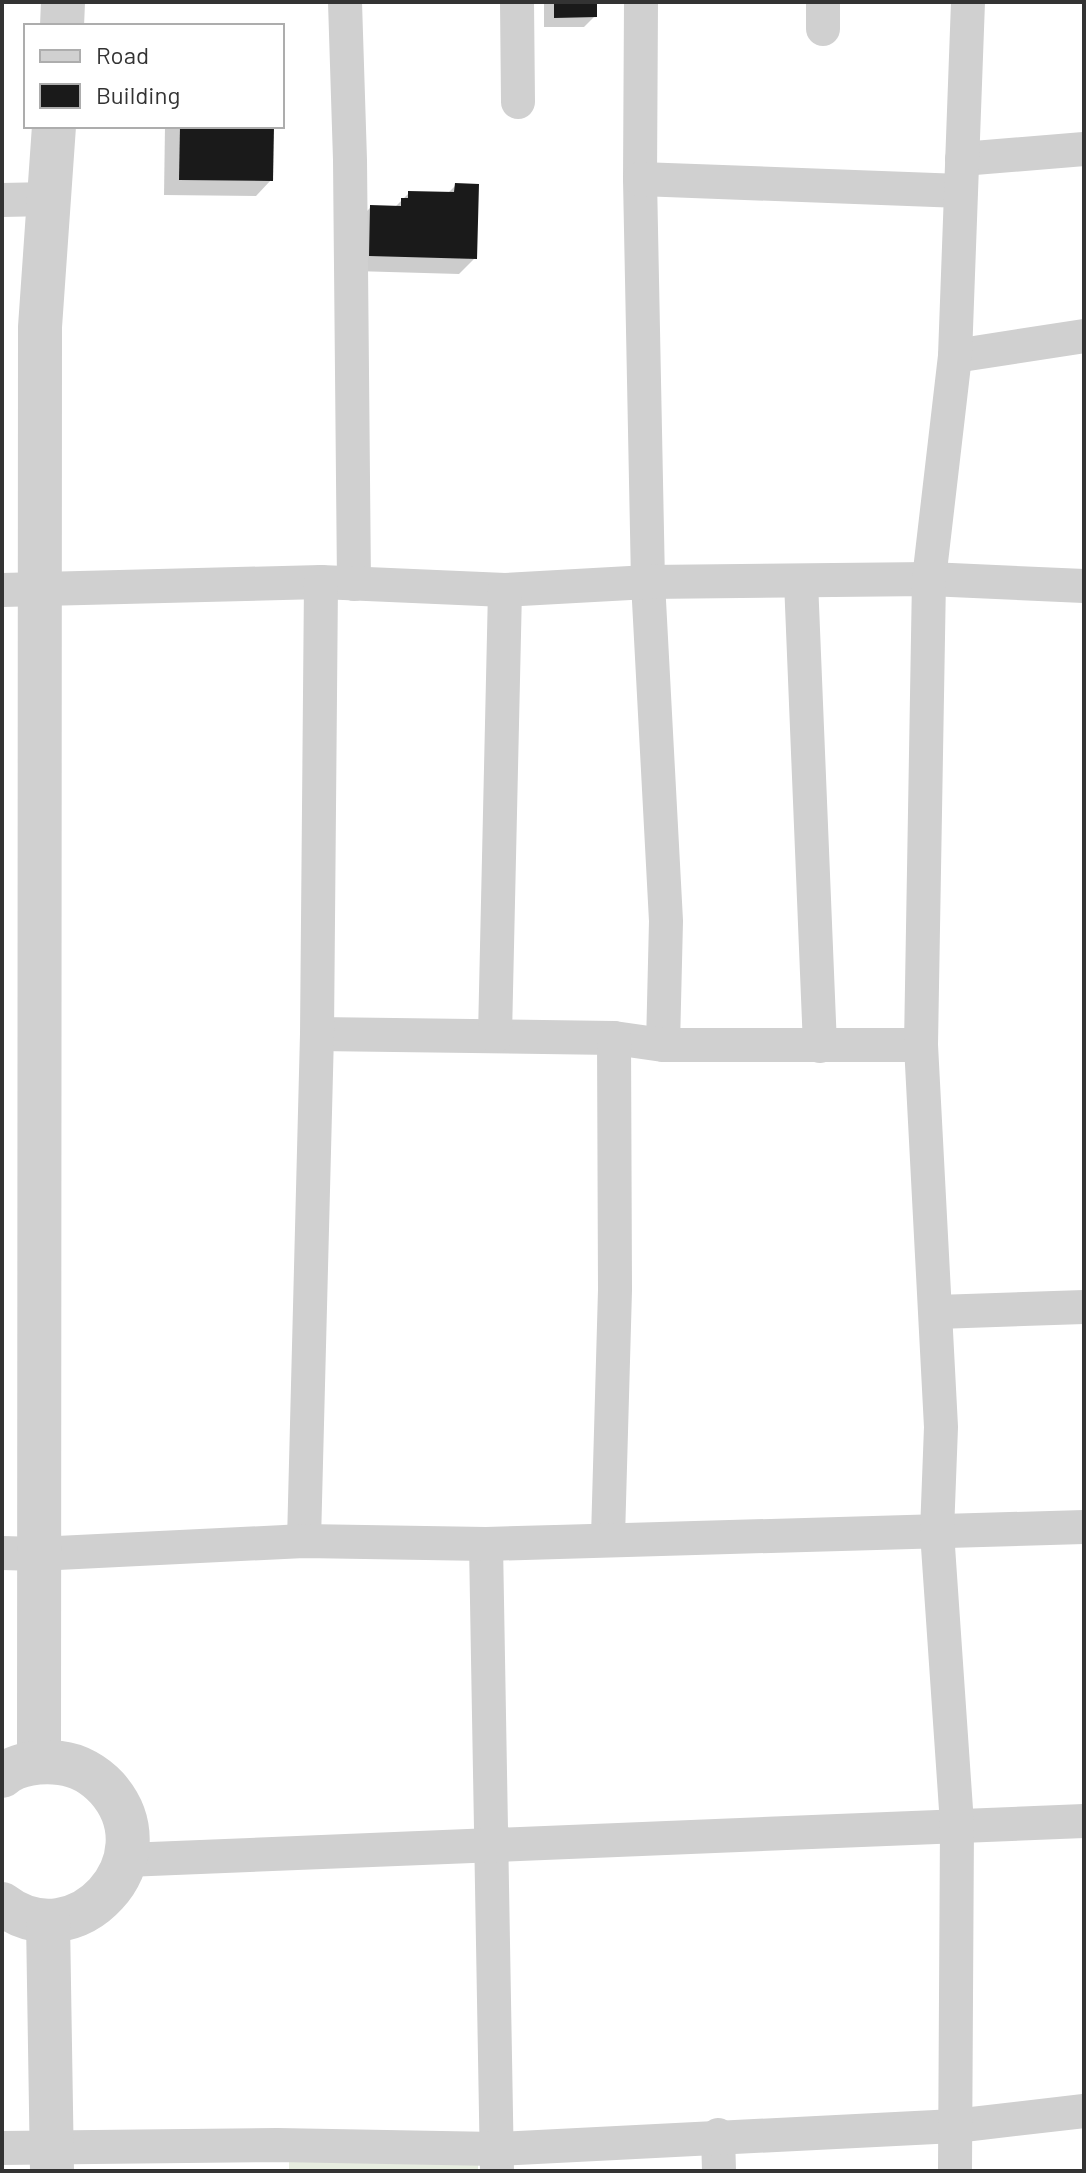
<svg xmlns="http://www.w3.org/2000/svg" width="1086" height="2173" font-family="Barlow,sans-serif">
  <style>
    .green { fill: #e6ecdf }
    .shadow { fill: #0003 }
    .building { fill: #1a1a1a }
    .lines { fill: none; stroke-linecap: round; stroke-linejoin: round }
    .minor { stroke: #d0d0d0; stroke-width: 34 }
    .tertiary { stroke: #d0d0d0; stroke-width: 44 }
  </style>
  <rect width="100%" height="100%" fill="#fff"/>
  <polygon class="green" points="289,2156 478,2163 478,2171 289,2171"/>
  <g class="shadow">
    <polygon points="544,2 595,2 595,16 584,27 544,27"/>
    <polygon points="165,126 272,126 271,180 256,196 164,195"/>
    <polygon points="456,185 475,258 459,274 354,271 355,223 371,207 394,208 409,193 447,194"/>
  </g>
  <g class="building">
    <polygon points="554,2 597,2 597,17 554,18"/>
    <polygon points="180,126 274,126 273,181 179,180"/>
    <polygon points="455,183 479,184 477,259 369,256 370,205 401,206 401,198 408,198 408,191 454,192"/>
  </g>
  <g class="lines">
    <g class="minor">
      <polyline points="345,2 350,160 354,584"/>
      <polyline points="517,2 518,102"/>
      <polyline points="641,2 640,179 648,582 666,921 663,1045"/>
      <polyline points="823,29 823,2"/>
      <polyline points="962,159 1084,149"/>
      <polyline points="640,179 961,191"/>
      <polyline points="2,200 49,199"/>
      <polyline points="955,356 1084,336"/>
      <polyline points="801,581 820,1046"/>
      <polyline points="2,590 321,582 505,590 648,582 929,579 1084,586"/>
      <polyline points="317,1034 614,1038 663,1045 921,1045"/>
      <polyline points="495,1036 505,590"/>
      <polyline points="937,1312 1084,1307"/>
      <polyline points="608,1538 615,1290 614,1038"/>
      <polyline points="304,1541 317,1034 321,582"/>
      <polyline points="486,1544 497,2171"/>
      <polyline points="2,1553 37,1554 304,1541 486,1544 1084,1527"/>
      <polyline points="126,1860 1084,1821"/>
      <polyline points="718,2135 719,2171"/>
      <polyline points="2,2148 277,2145 496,2149 955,2126 1084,2111"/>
      <polyline points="955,2171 957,1824 937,1532 941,1427 921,1045 929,579 955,356 968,2"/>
    </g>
    <g class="tertiary">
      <polyline points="62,26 63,2"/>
      <polyline points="39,1761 40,327 54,126"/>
      <path d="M2 1776C17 1763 41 1761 60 1763 78 1765 95 1775 107 1788 170 1859 76 1961 2 1904"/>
      <polyline points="48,1921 52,2171"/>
    </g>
  </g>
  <rect width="1086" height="2173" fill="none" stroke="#333333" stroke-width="8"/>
  <rect x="24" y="24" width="260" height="104" fill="#ffffff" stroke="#adadad" stroke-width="2"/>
  <rect x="40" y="50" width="40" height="12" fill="#d0d0d0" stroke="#adadad" stroke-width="2"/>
  <text x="96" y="64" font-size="24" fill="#333333">Road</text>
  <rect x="40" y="84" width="40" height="24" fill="#1a1a1a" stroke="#adadad" stroke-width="2"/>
  <text x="96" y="104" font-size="24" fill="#333333">Building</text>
</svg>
